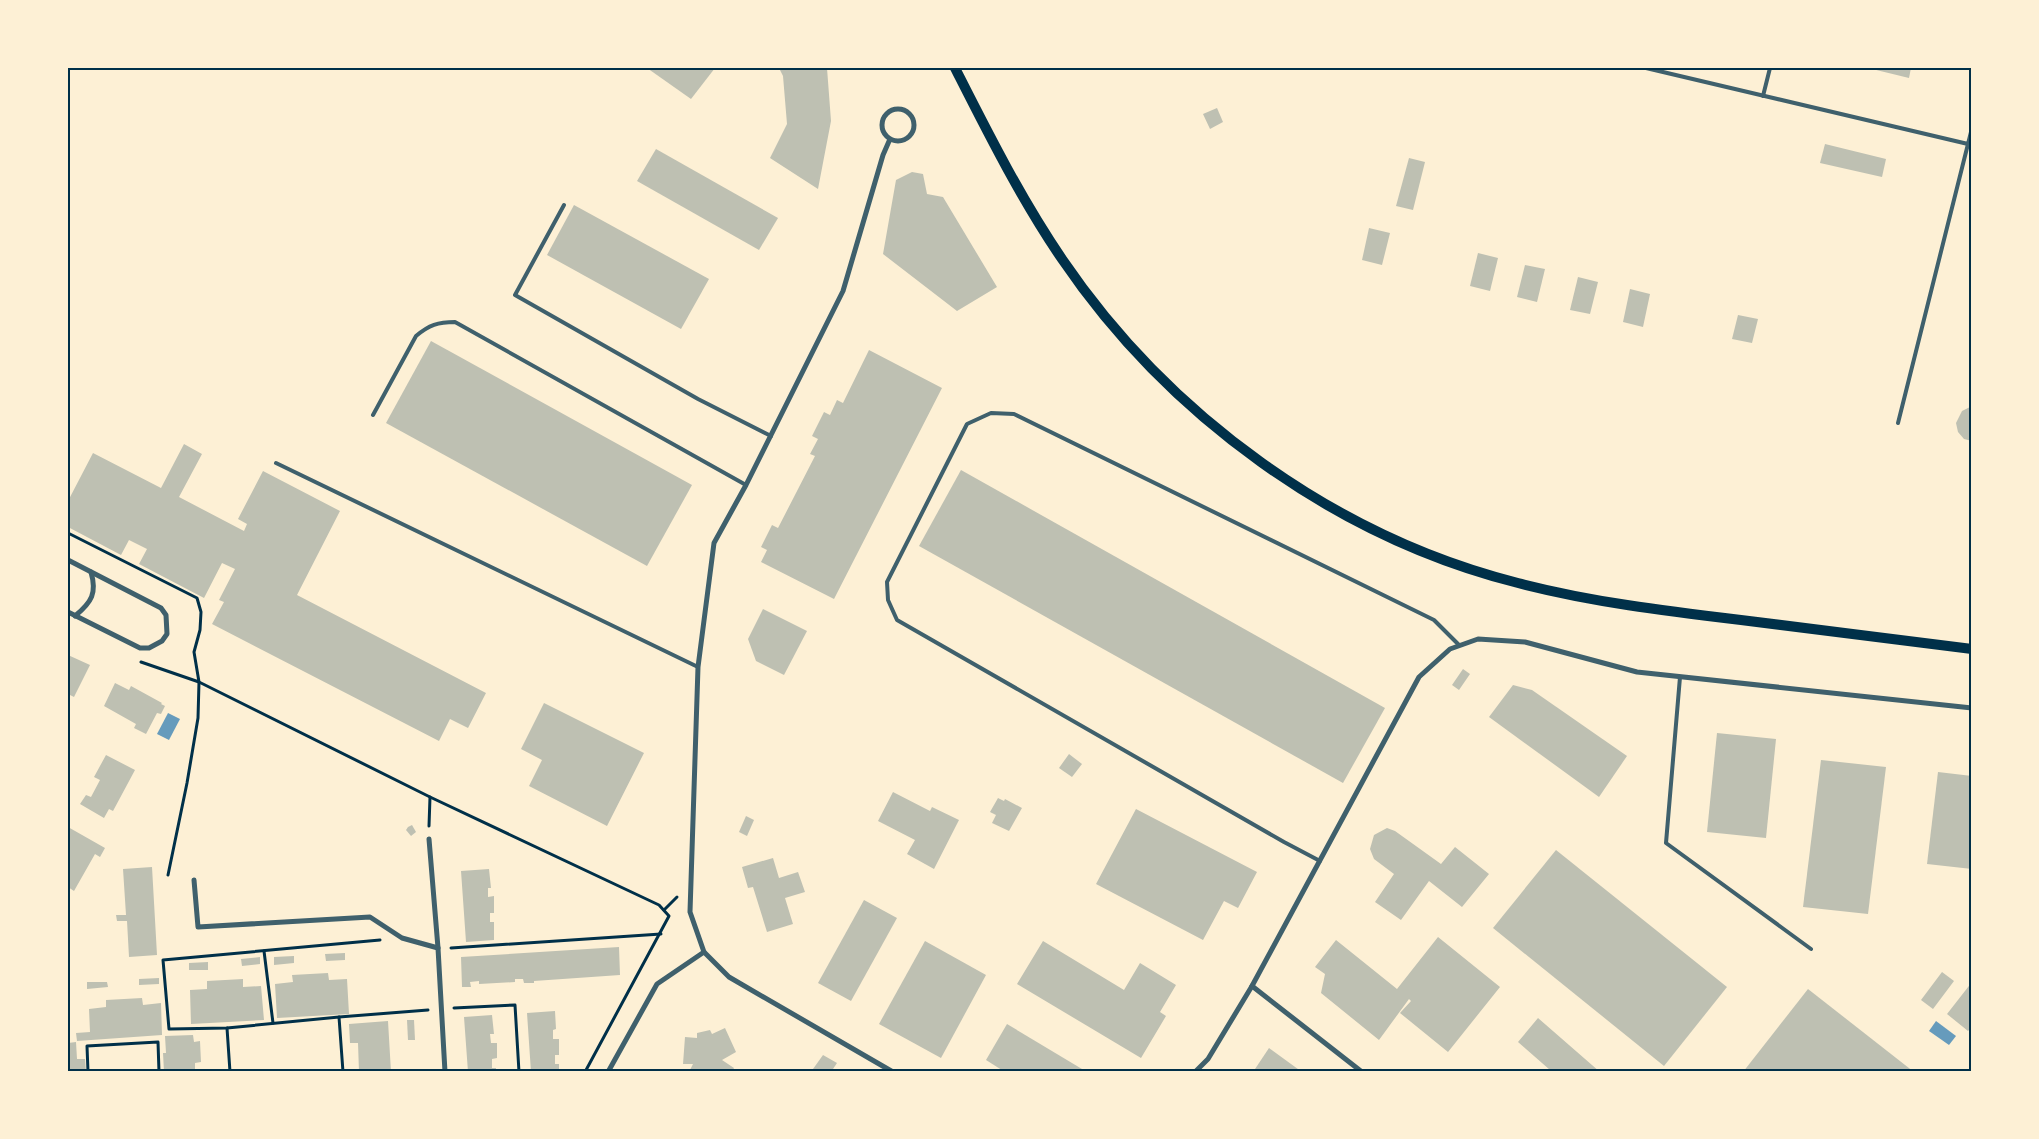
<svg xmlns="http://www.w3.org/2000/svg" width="2039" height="1139" font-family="Barlow,sans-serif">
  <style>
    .water { fill: #669bbc }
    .building { fill: #bec0b2 }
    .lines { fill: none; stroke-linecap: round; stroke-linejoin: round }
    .path { stroke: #003049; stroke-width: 3 }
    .service { stroke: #3f606c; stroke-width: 4 }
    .minor { stroke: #3f606c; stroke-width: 5 }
    .secondary { stroke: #003049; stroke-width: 10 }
    .neatline { fill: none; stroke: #003049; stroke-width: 2 }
  </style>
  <rect width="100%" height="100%" fill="#fdf0d5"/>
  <g class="water">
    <polygon points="168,713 180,719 169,740 157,734"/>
    <polygon points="1936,1021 1956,1036 1949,1045 1929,1031"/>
  </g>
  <g class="building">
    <polygon points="647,68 715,68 691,99"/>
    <polygon points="779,68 827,68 831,121 818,189 770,158 787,124 783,76"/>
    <polygon points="1868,68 1911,68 1909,78"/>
    <polygon points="1217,108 1223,122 1210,129 1203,114"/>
    <polygon points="1825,144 1886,159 1882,177 1820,163"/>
    <polygon points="656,149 778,218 759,250 637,181"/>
    <polygon points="1409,158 1425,162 1413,210 1396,206"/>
    <polygon points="912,172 923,174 927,194 943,197 997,287 957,311 883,254 896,180"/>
    <polygon points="574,205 709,279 681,329 547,255"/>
    <polygon points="1369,228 1390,233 1382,265 1362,260"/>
    <polygon points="1478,253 1498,258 1490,291 1470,286"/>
    <polygon points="1525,265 1545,269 1537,302 1517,297"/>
    <polygon points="1578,277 1598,282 1590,314 1570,310"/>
    <polygon points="1630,289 1650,294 1643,327 1623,322"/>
    <polygon points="1738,315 1758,319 1752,343 1732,339"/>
    <polygon points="431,341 692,485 647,566 386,423"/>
    <polygon points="869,350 942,388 834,599 761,562 767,550 761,547 772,525 778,528 815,456 810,454 818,439 812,436 824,412 830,415 837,400 843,403"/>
    <polygon points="1972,406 1972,441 1964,439 1958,432 1956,423 1962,411"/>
    <polygon points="184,444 202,454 179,497 244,531 247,524 238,519 263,471 340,511 297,595 486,693 468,728 450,719 439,741 212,624 224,602 219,600 235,569 222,563 204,598 139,564 147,549 129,540 121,555 68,527 68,501 93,453 161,488"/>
    <polygon points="961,470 1385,708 1343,783 919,546"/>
    <polygon points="763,609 807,631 784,675 756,661 748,639"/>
    <polygon points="68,655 90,665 74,697 68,694"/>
    <polygon points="1463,669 1470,674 1459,690 1452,685"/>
    <polygon points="115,683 129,690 131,686 162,703 161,704 165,706 161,714 157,713 146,734 134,728 136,724 104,706"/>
    <polygon points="1513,685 1532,690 1627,756 1599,797 1489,717"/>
    <polygon points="544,703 644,753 607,826 529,786 542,760 521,749"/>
    <polygon points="1717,733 1776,739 1766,838 1707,832"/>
    <polygon points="1069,754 1082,764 1072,777 1059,768"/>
    <polygon points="106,755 135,770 113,811 109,809 104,818 80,804 86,795 91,797 100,780 94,777"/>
    <polygon points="1821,760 1886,767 1868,914 1803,907"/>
    <polygon points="1938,772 1972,776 1972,869 1927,864"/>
    <polygon points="893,792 930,811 932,807 959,820 934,869 907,854 915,840 878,821"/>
    <polygon points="998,798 1004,801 1005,799 1022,808 1009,831 992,823 996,815 990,812"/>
    <polygon points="1136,809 1257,872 1238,908 1224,901 1203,940 1096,884"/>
    <polygon points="746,816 754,820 747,836 739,832"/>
    <polygon points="412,825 416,832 411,836 406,830 408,827"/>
    <polygon points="68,827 105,848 100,857 95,854 74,891 68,887"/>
    <polygon points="1387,828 1395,831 1441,864 1455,847 1489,874 1462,907 1429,881 1401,920 1375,902 1394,874 1374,859 1370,849 1374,835"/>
    <polygon points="1556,850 1727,987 1664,1066 1493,928"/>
    <polygon points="773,858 779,878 798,872 805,892 785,898 793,924 767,932 753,887 748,888 742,867"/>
    <polygon points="152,867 157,955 129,957 127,921 117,921 116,915 126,915 123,869"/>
    <polygon points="489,869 491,888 488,888 488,897 494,896 494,913 490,913 490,922 494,922 494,940 466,942 461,871"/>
    <polygon points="864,900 897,918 851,1001 818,983"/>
    <polygon points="1438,937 1500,987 1448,1052 1400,1013 1411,1001 1409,999 1379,1040 1321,993 1325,974 1315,967 1336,940 1397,989"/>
    <polygon points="925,941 986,975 941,1058 879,1024"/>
    <polygon points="1043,941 1124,990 1140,963 1176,985 1160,1012 1166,1016 1141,1058 1017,984"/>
    <polygon points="619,947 620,975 534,981 534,983 524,983 523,979 515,979 515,982 479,984 479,981 470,982 471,987 462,987 461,957"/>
    <polygon points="345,953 345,960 326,961 325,954"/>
    <polygon points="294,956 294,963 274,965 274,957"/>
    <polygon points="260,957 260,964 242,966 241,959"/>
    <polygon points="208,962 208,970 189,970 189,963"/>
    <polygon points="1942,972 1954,981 1933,1009 1921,1000"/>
    <polygon points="328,973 329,980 347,979 349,1014 277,1018 275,984 293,982 292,975"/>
    <polygon points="159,978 159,984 139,985 139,979"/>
    <polygon points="243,979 243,987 261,986 264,1020 191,1024 190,990 207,989 207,981"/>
    <polygon points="87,982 107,982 108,987 87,989"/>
    <polygon points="1972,982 1972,1027 1968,1031 1947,1014"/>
    <polygon points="1808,989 1914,1072 1743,1072"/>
    <polygon points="142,998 143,1005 161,1003 162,1035 77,1041 76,1033 90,1032 89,1009 106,1007 106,1000"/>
    <polygon points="555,1011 556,1029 553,1030 553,1039 559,1039 559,1055 555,1055 555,1064 559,1064 559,1072 531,1072 527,1013"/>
    <polygon points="492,1015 494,1034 490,1034 491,1043 497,1043 497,1058 492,1059 492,1068 496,1068 496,1072 468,1072 464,1017"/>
    <polygon points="1538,1018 1600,1072 1549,1072 1550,1070 1518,1042"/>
    <polygon points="407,1020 414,1020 415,1040 408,1040"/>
    <polygon points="388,1021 391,1072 359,1072 358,1043 350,1043 349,1024"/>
    <polygon points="1007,1024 1087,1072 1005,1072 986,1060"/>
    <polygon points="725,1028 736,1052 722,1060 734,1068 732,1072 689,1072 693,1064 683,1064 685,1037 697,1038 697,1033 710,1030 712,1034"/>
    <polygon points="193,1035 194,1042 200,1041 201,1062 195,1063 195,1072 164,1072 163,1053 166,1053 165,1036"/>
    <polygon points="76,1042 77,1059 85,1059 86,1072 68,1072 68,1043"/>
    <polygon points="1269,1048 1302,1072 1253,1072"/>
    <polygon points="823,1055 837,1063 831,1072 817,1072 813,1069"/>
  </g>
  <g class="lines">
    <g class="path">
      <polyline points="68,533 197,598 201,612 200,630 194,652 199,682 198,718 187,783 168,875"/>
      <polyline points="141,662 199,682 430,797 659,905 669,916 585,1072"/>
      <polyline points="429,826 430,797"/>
      <polyline points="664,910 677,897"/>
      <polyline points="451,948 661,934"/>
      <polyline points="264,951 273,1023"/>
      <polyline points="454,1008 515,1005 519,1072"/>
      <polyline points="339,1017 428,1010"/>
      <polyline points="227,1028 230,1072"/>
      <polyline points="88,1072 87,1046 158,1042 159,1072"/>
      <polyline points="343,1072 339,1017 227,1028 169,1029 163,960 380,940"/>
    </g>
    <g class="service">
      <polyline points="1646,68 1968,144 1972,128"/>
      <polyline points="1763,96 1770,68"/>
      <polyline points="564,205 515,295 698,399 771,436"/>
      <path d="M373 415 416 336C429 325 438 322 455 322L746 485"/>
      <polyline points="1898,423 1968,144"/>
      <polyline points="276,463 698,667"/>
      <polyline points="1680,677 1666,843 1811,949"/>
      <polyline points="1320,861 1284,842 897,620 888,600 887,582 967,424 991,413 1014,414 1434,620 1459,645"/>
    </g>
    <g class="minor">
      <circle cx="898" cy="125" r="16"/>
      <polyline points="68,560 161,608 166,615 167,634 162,641 149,648 140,648 68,612"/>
      <path d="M75 616C92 602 97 593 91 572"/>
      <polyline points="429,839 438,948 445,1072"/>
      <polyline points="194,880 198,927 370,917 402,938 438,948"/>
      <polyline points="704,952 690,912 698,667 714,543 746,485 843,291 883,155 890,139"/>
      <polyline points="1252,986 1362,1072"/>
      <polyline points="608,1072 657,984 704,952 729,977 893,1072"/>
      <polyline points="1195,1072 1208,1059 1252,986 1419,677 1450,649 1478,639 1525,642 1637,672 1972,708"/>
    </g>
    <path class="secondary" d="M955 68C988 133 1021 199 1062 259 1168 415 1335 537 1518 583 1591 602 1666 611 1741 620 1818 630 1895 639 1972 649"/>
  </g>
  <rect width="2039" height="1139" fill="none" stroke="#fdf0d5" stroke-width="138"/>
  <rect x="69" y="69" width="1901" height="1001" class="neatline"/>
</svg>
